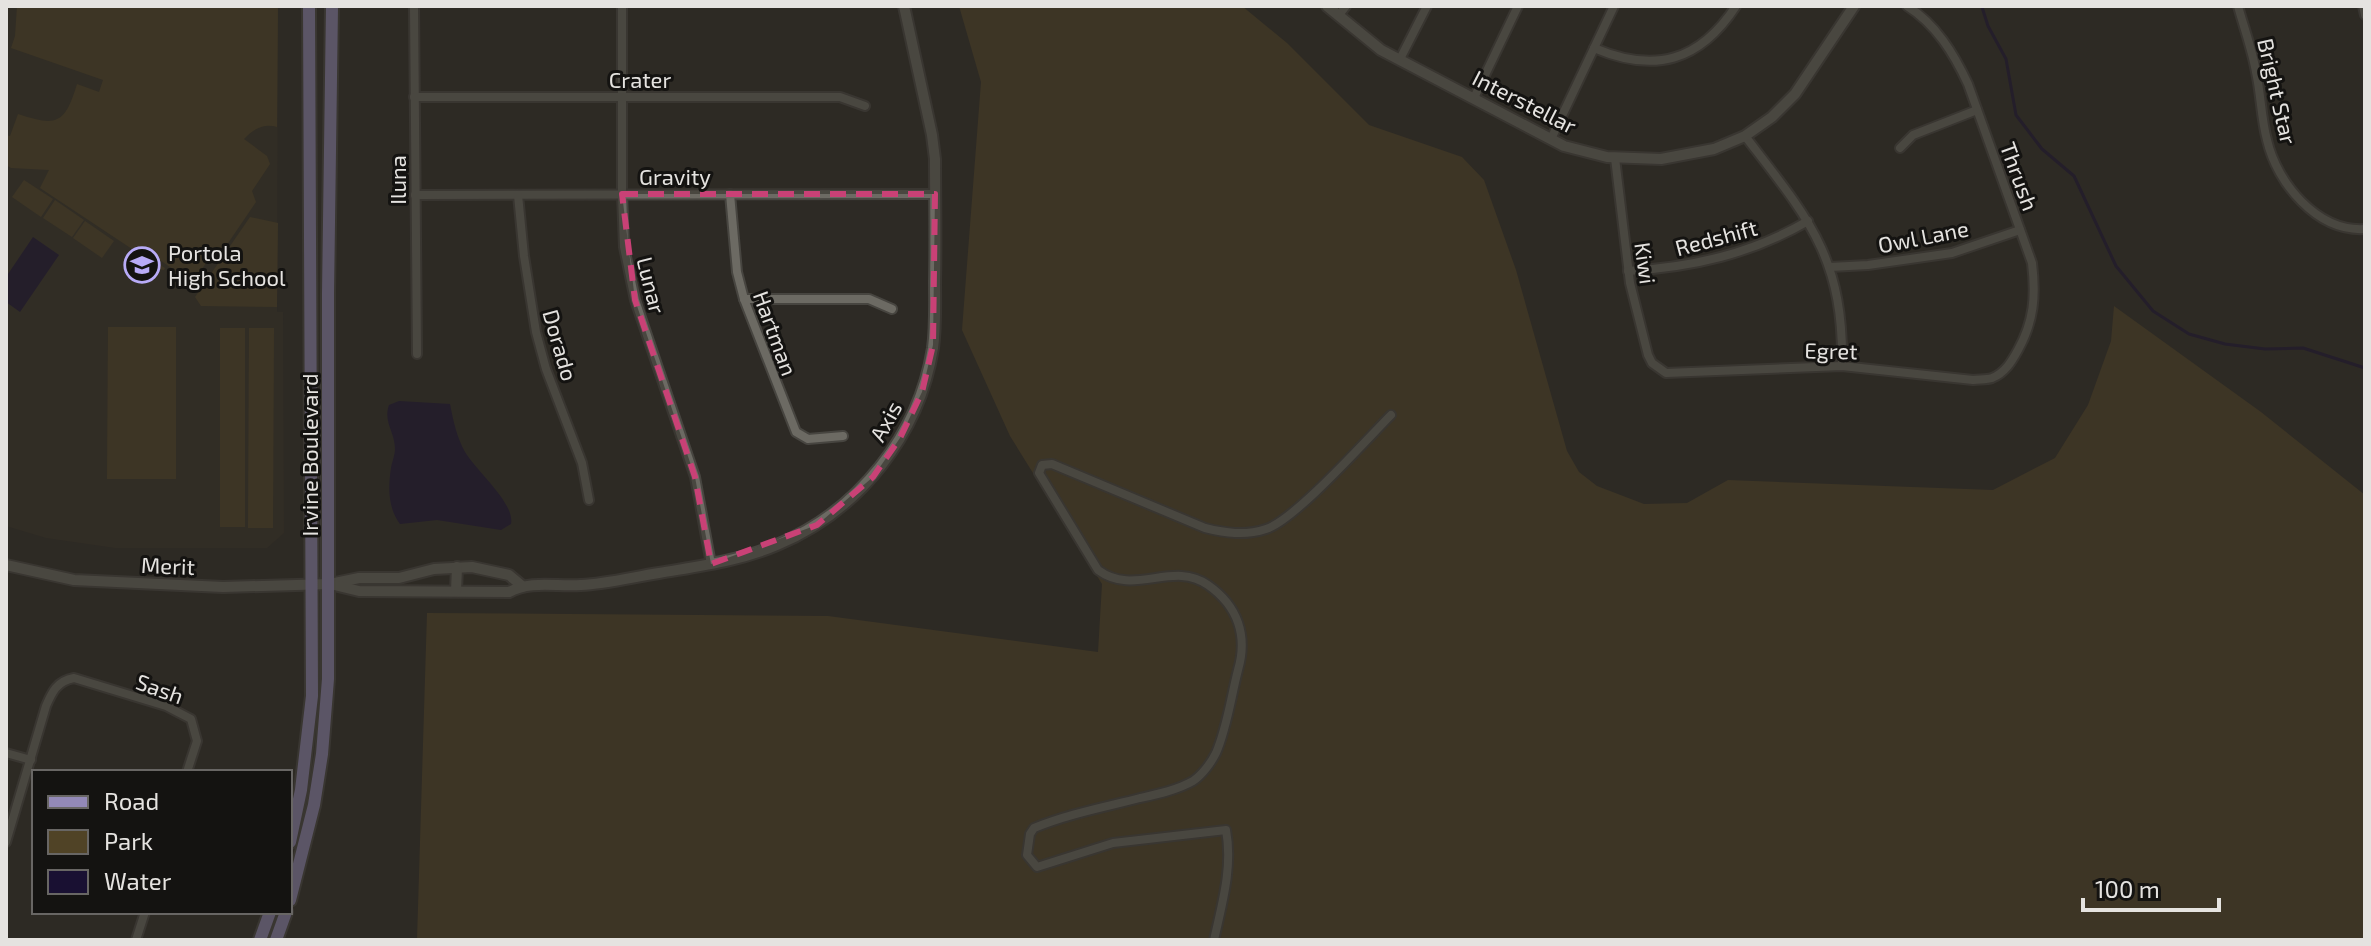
<svg xmlns="http://www.w3.org/2000/svg" width="2371" height="946" font-family="'Exo 2',sans-serif">
  <style>
    .built { fill: #363126 }
    .green { fill: #504326 }
    .water { fill: #191032 }
    .lines { fill: none; stroke-linecap: round; stroke-linejoin: round }
    .stream { stroke: #191032; stroke-width: 3 }
    .minor-casing { stroke: #474540; stroke-width: 12 }
    .tertiary-casing { stroke: #474540; stroke-width: 14 }
    .primary-casing { stroke: #474540; stroke-width: 16 }
    .minor { stroke: #6c6a63; stroke-width: 8 }
    .tertiary { stroke: #6c6a63; stroke-width: 10 }
    .primary { stroke: #9389b7; stroke-width: 12 }
    .marked { fill: none; stroke: #c94176; stroke-width: 6; stroke-dasharray: 16 10; stroke-linejoin: round }
    .labels { text-anchor: middle; dominant-baseline: central; stroke-width: 6; stroke-linejoin: round; paint-order: stroke }
    .street-label { font-size: 22px; fill: #e5e3e0; stroke: #141311 }
    .poi-label { font-size: 22px; fill: #e5e3e0; stroke: #141311; text-anchor: start }
  </style>
  <rect width="100%" height="100%" fill="#2d2a25"/>
  <polygon class="built" points="6,6 278,6 277,312 283,312 284,533 267,548 115,548 46,538 6,526"/>
  <g class="green">
    <path d="M17 6H278L277 127C264 123 253 129 244 139L267 156 270 164 252 191 256 202 222 252 216 248 198 275 186 278 151 254 149 258 165 268 164 270 141 267 145 260 132 249 40 188 49 170 11 168 6 165V135L10 136 18 114C57 127 65 124 77 84L99 92 103 80 11 48 15 36Z"/>
    <polygon points="959,6 1242,6 1287,43 1369,125 1462,157 1484,180 1516,270 1567,451 1579,472 1597,486 1644,504 1687,503 1728,480 1993,490 2055,458 2088,405 2111,341 2114,306 2261,412 2365,495 2365,940 417,940 427,613 828,616 1098,652 1102,584 1010,436 962,330 981,82"/>
    <polygon points="24,180 53,199 41,217 12,197"/>
    <polygon points="55,200 84,220 72,237 43,218"/>
    <polygon points="250,217 278,223 277,307 201,306 195,297"/>
    <polygon points="85,221 114,241 102,258 73,238"/>
    <polygon points="108,327 176,327 176,479 107,479"/>
    <rect x="220" y="328" width="25" height="199"/>
    <polygon points="249,328 274,328 273,528 248,528"/>
  </g>
  <g class="water">
    <polygon points="33,237 59,255 20,312 6,302 6,277"/>
    <path d="M399 401 450 404C453 420 457 438 465 452 477 472 515 503 511 524L501 530 437 520 400 524C388 508 388 488 391 468 392 462 395 455 395 449 395 432 383 422 389 405Z"/>
  </g>
  <g class="lines">
    <polyline class="stream" points="1982,7 1988,26 2006,59 2016,115 2042,149 2074,176 2116,266 2153,311 2189,334 2225,344 2265,349 2303,348 2365,368"/>
    <defs>
      <g id="minor">
        <polyline points="414,6 417,354"/>
        <polyline points="622,6 622,194 624,247 635,300 695,477 711,564"/>
        <path d="M2238 6C2244 28 2252 49 2256 72 2261 94 2261 118 2267 140 2277 183 2317 232 2365 229"/>
        <polyline points="2363,6 2365,15"/>
        <polyline points="1338,16 1346,6"/>
        <path d="M1594 48C1655 74 1700 61 1736 6"/>
        <polyline points="1400,59 1427,6"/>
        <polyline points="414,97 840,97 865,106"/>
        <polyline points="1474,98 1518,6"/>
        <path d="M1745 136C1808 218 1844 257 1842 366"/>
        <polyline points="1551,139 1614,6"/>
        <polyline points="1900,148 1913,135 1977,110"/>
        <path d="M1615 158 1630 283 1648 355 1652 363 1666 373 1842 366 1973 380C1979 379 1986 380 1992 378 2005 373 2012 361 2018 350 2034 321 2036 296 2032 263L1968 84C1954 54 1936 24 1907 6"/>
        <polyline points="730,194 737,272 744,299 796,432 808,439 843,436"/>
        <polyline points="415,195 935,194"/>
        <polyline points="518,195 524,256 536,332 546,369 582,463 589,500"/>
        <polyline points="1830,267 1868,265 1952,253 2020,230"/>
        <path d="M1628 271C1693 267 1751 254 1808 221"/>
        <polyline points="744,299 869,299 892,309"/>
        <polyline points="6,753 31,760"/>
        <path d="M6 842 46 706C52 692 57 681 74 678L166 706 191 719 197 741 187 772"/>
        <polyline points="136,940 145,912"/>
        <path d="M1214 940C1222 904 1233 867 1226 830L1113 843 1037 867 1027 855 1030 834 1034 828C1068 814 1105 807 1140 798 1158 794 1177 790 1193 781 1202 775 1211 763 1216 753 1227 728 1231 697 1238 670 1248 636 1238 606 1208 585 1173 560 1134 597 1098 570L1039 473 1042 465 1052 464 1205 528C1225 533 1245 536 1266 529 1295 520 1366 440 1391 415"/>
      </g>
      <g id="tertiary">
        <polyline points="1327,6 1381,50 1564,146 1607,157 1661,159 1714,149 1745,136 1772,117 1795,94 1854,6"/>
        <polyline points="6,565 74,580 223,587 330,584 359,578 399,578 434,569 472,567 509,575 521,585"/>
        <path d="M330 584 359 591 509 592C531 580 557 587 581 585 607 584 633 577 659 573 699 566 740 561 777 545 859 511 919 435 933 348 936 326 935 303 935 281 936 241 935 200 935 159L932 135 904 6"/>
        <polyline points="456,591 457,567"/>
      </g>
      <g id="primary">
        <polyline points="290,842 301,790 312,696 309,6"/>
        <polyline points="290,900 314,805 322,754 328,679 328,294 332,6"/>
        <polyline points="260,940 270,912"/>
        <polyline points="276,940 286,912"/>
      </g>
    </defs>
    <use href="#minor" class="minor-casing"/>
    <use href="#tertiary" class="tertiary-casing"/>
    <use href="#primary" class="primary-casing"/>
    <use href="#minor" class="minor"/>
    <use href="#tertiary" class="tertiary"/>
    <use href="#primary" class="primary"/>
  </g>
  <path d="M0 0H2371V946H0ZM622 194H935L933 345 922 392 900 438 873 477 817 525 711 564 695 477 635 300Z" fill="#2d2a25" fill-opacity=".55" fill-rule="evenodd"/>
  <path class="marked" d="M622 194H935L933 345 922 392 900 438 873 477 817 525 711 564 695 477 635 300Z"/>
  <defs>
    <symbol id="school-ring" viewBox="-11 -11 22 22"><circle r="9.5" fill="#141311" stroke="#b8abf7" stroke-width="1.5"/><path d="M0-5L7-2L0 1L-7-2ZM-4 1L0 2.5L4 1V4Q0 6-4 4Z" fill="#b8abf7"/></symbol>
  </defs>
  <g fill-rule="evenodd">
    <use href="#school-ring" x="122" y="245" width="40" height="40"/>
  </g>
  <g class="labels">
    <g class="street-label">
      <text x="640" y="79">Crater</text>
      <text transform="translate(2278 91) rotate(77)">Bright Star</text>
      <text transform="translate(1525 101) rotate(27)">Interstellar</text>
      <text x="675" y="176">Gravity</text>
      <text transform="translate(2020 176) rotate(70)">Thrush</text>
      <text transform="translate(397 180) rotate(-90)">Iluna</text>
      <text transform="translate(1923 236) rotate(-11)">Owl Lane</text>
      <text transform="translate(1716 237) rotate(-15)">Redshift</text>
      <text transform="translate(1646 263) rotate(82)">Kiwi</text>
      <text transform="translate(652 285) rotate(76)">Lunar</text>
      <text transform="translate(776 333) rotate(70)">Hartman</text>
      <text transform="translate(561 345) rotate(74)">Dorado</text>
      <text transform="translate(1831 350) rotate(1)">Egret</text>
      <text transform="translate(885 421) rotate(-61)">Axis</text>
      <text transform="translate(309 455) rotate(-90)">Irvine Boulevard</text>
      <text transform="translate(168 565) rotate(2)">Merit</text>
      <text transform="translate(160 688) rotate(20)">Sash</text>
    </g>
    <g class="poi-label">
      <text x="168" y="252">Portola<tspan x="168" dy="25">High School</tspan></text>
    </g>
  </g>
  <rect width="2371" height="946" fill="none" stroke="#e5e3e0" stroke-width="16"/>
  <rect x="32" y="770" width="260" height="144" fill="#141311" stroke="#686664" stroke-width="2"/>
  <rect x="48" y="796" width="40" height="12" fill="#9389b7" stroke="#686664" stroke-width="2"/>
  <text x="104" y="810" font-size="24" fill="#e5e3e0">Road</text>
  <rect x="48" y="830" width="40" height="24" fill="#504326" stroke="#686664" stroke-width="2"/>
  <text x="104" y="850" font-size="24" fill="#e5e3e0">Park</text>
  <rect x="48" y="870" width="40" height="24" fill="#191032" stroke="#686664" stroke-width="2"/>
  <text x="104" y="890" font-size="24" fill="#e5e3e0">Water</text>
  <path d="M2083 898v12h136v-12" fill="none" stroke="#e5e3e0" stroke-width="4"/>
  <text x="2095" y="898" font-size="24" fill="#e5e3e0" stroke="#141311" stroke-width="6" paint-order="stroke">100 m</text>
</svg>
